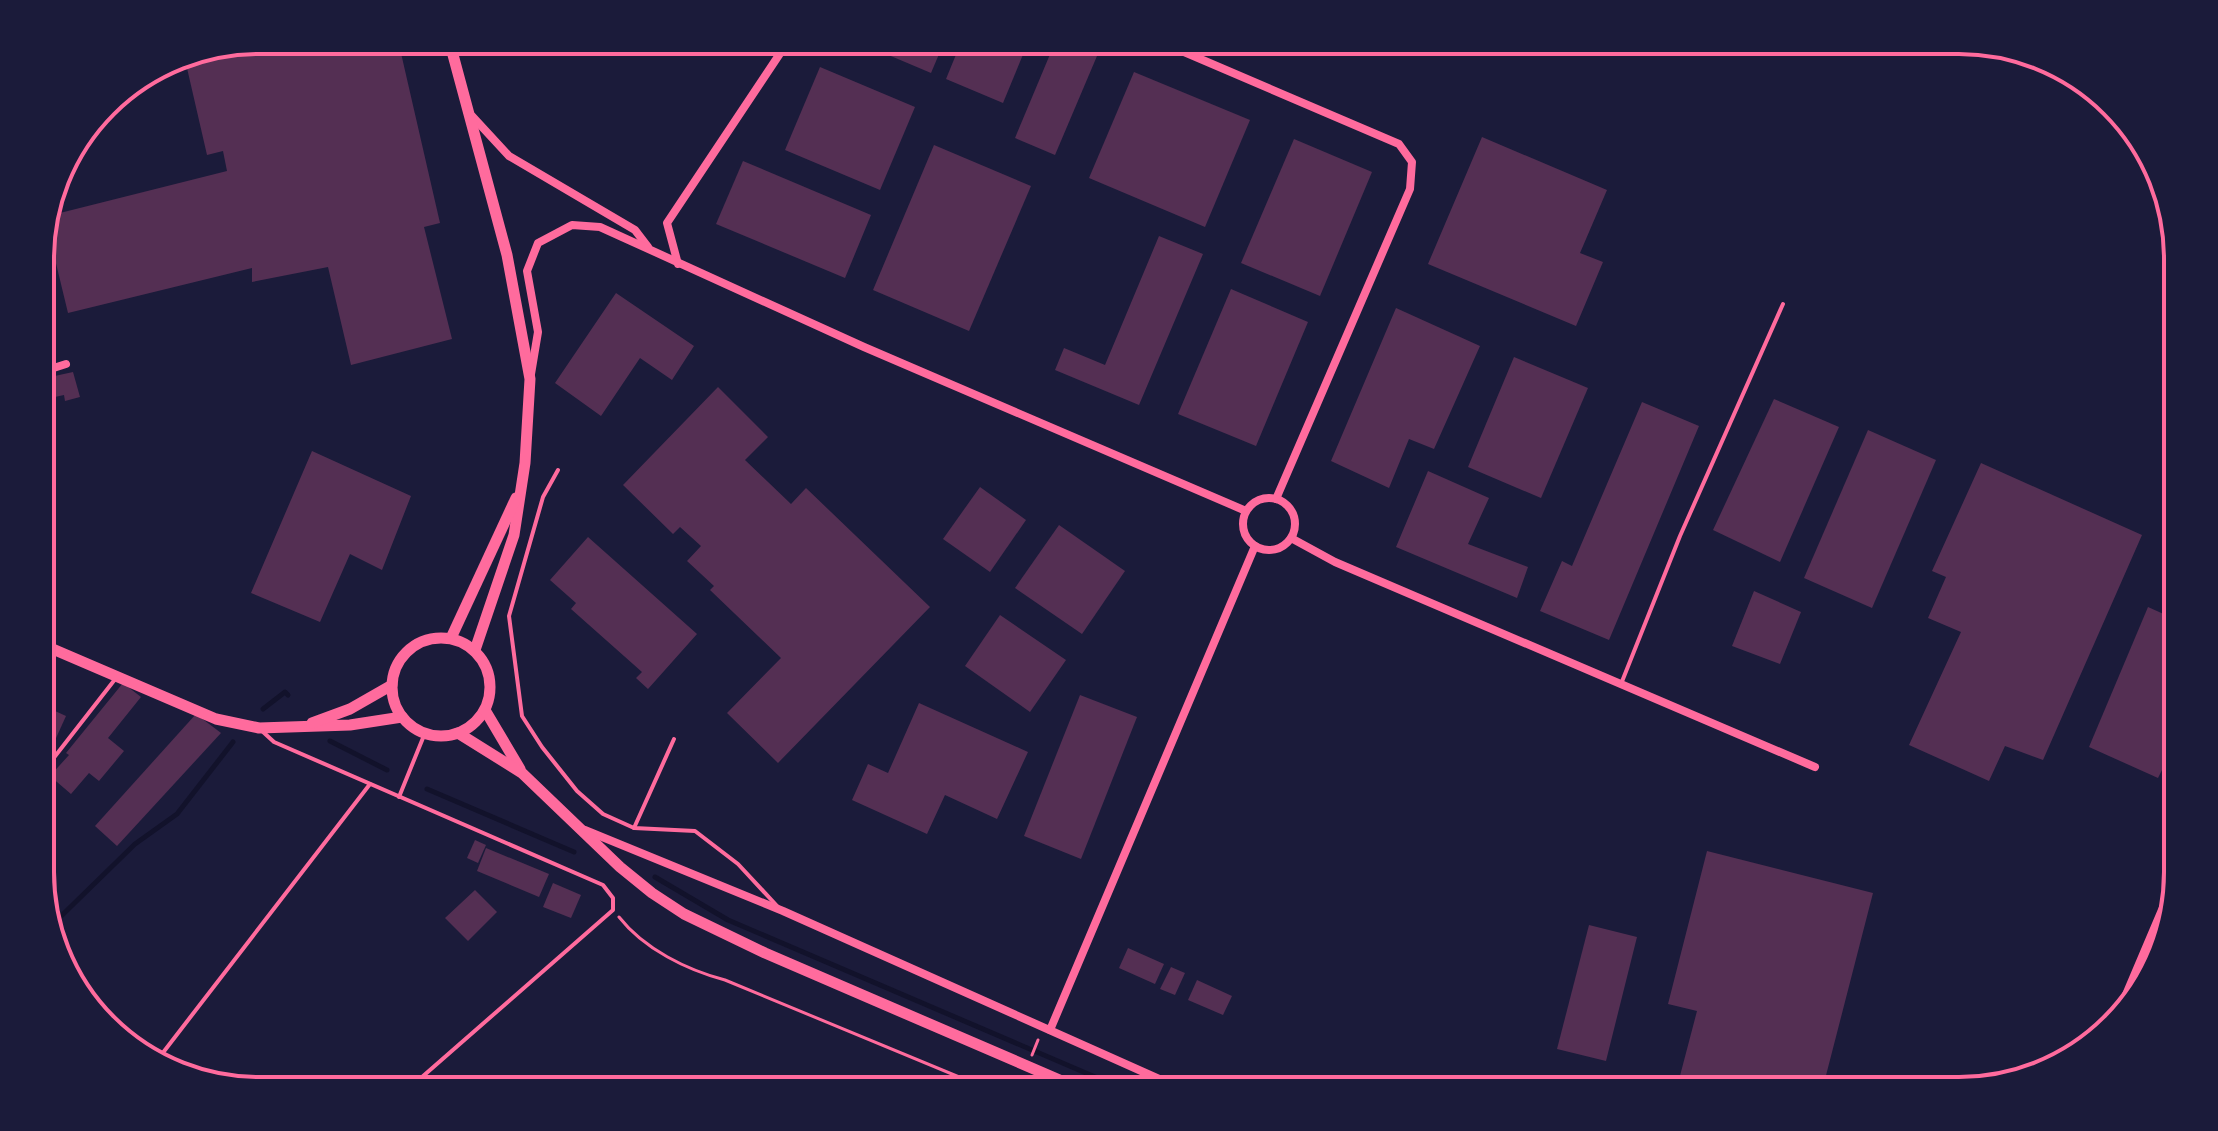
<svg xmlns="http://www.w3.org/2000/svg" width="2218" height="1131" font-family="'Sofia Sans Condensed',sans-serif">
  <style>
    .lines { fill: none; stroke-linecap: round; stroke-linejoin: round }
    .stream { stroke: #12122b; stroke-width: 5 }
    .building { fill: #542f53 }
    .path { stroke: #ff6b9d; stroke-width: 3 }
    .service { stroke: #ff6b9d; stroke-width: 4 }
    .minor { stroke: #ff6b9d; stroke-width: 8 }
    .tertiary { stroke: #ff6b9d; stroke-width: 11 }
    .rim { fill: none; stroke: #ff6b9d; stroke-width: 4 }
  </style>
  <rect width="100%" height="100%" fill="#1b1b3a"/>
  <g class="lines">
    <g class="stream">
      <polyline points="263,709 285,692 288,695"/>
      <polyline points="330,741 387,770"/>
      <polyline points="427,789 574,852"/>
      <polyline points="655,877 728,920 1128,1091"/>
      <polyline points="52,925 135,844 177,814 233,742"/>
    </g>
  </g>
  <g class="building">
    <polygon points="259,40 398,40 440,223 424,227 452,339 351,365 328,267 252,282 252,268 68,313 46,222 48,216 227,171 223,151 207,155 184,55"/>
    <polygon points="853,40 945,40 931,73"/>
    <polygon points="962,40 1029,40 1003,103 946,79"/>
    <polygon points="1056,40 1097,56 1055,155 1015,138"/>
    <polygon points="820,67 915,107 880,190 785,150"/>
    <polygon points="1134,72 1250,120 1205,227 1089,178"/>
    <polygon points="1482,137 1607,190 1580,253 1603,262 1576,326 1428,264"/>
    <polygon points="1294,139 1372,172 1320,296 1241,263"/>
    <polygon points="934,145 1031,186 969,331 873,290"/>
    <polygon points="743,161 871,215 845,278 716,224"/>
    <polygon points="1159,236 1203,254 1139,405 1055,370 1064,348 1105,365"/>
    <polygon points="1231,289 1308,322 1256,446 1178,414"/>
    <polygon points="616,293 694,346 672,380 640,358 601,416 555,383"/>
    <polygon points="1396,308 1480,346 1434,449 1409,439 1389,488 1331,461"/>
    <polygon points="1514,357 1588,388 1541,498 1468,467"/>
    <polygon points="73,372 80,397 65,401 64,395 41,400 41,379"/>
    <polygon points="718,387 768,437 745,460 791,504 806,488 930,607 778,763 727,713 781,658 710,590 714,586 687,561 701,546 680,527 673,534 623,485"/>
    <polygon points="1774,399 1839,427 1780,562 1713,530"/>
    <polygon points="1642,402 1699,426 1609,640 1540,611 1562,561 1572,566"/>
    <polygon points="1868,430 1936,460 1872,608 1804,578"/>
    <polygon points="312,451 411,496 382,570 350,554 320,622 251,593"/>
    <polygon points="1981,463 2142,535 2043,760 2005,746 1989,781 1909,745 1961,632 1928,618 1946,577 1932,571"/>
    <polygon points="1428,471 1489,498 1468,544 1528,567 1517,598 1396,547"/>
    <polygon points="980,487 1026,520 990,572 943,539"/>
    <polygon points="1059,525 1125,571 1082,634 1015,588"/>
    <polygon points="588,537 697,634 648,689 636,678 642,672 571,609 576,603 550,580"/>
    <polygon points="1754,591 1801,612 1780,664 1732,646"/>
    <polygon points="2148,607 2177,620 2178,738 2158,778 2089,747"/>
    <polygon points="1000,615 1066,660 1030,712 965,666"/>
    <polygon points="123,683 141,697 108,738 124,751 99,781 89,773 71,794 50,776 69,755 66,753"/>
    <polygon points="1080,695 1137,717 1081,859 1024,836"/>
    <polygon points="919,703 1028,752 997,819 945,795 927,834 852,800 868,764 888,773"/>
    <polygon points="42,705 66,716 52,747 42,742"/>
    <polygon points="196,714 221,733 117,846 95,826"/>
    <polygon points="475,840 486,845 478,863 467,858"/>
    <polygon points="486,848 549,874 539,897 477,871"/>
    <polygon points="1707,851 1873,893 1822,1091 1676,1091 1697,1011 1668,1004"/>
    <polygon points="553,883 581,895 571,918 543,907"/>
    <polygon points="475,890 497,912 468,941 445,918"/>
    <polygon points="1589,925 1637,937 1606,1061 1557,1049"/>
    <polygon points="1128,948 1164,964 1155,984 1119,968"/>
    <polygon points="1171,967 1185,973 1175,995 1160,989"/>
    <polygon points="1197,980 1232,996 1223,1015 1188,1000"/>
  </g>
  <g class="lines">
    <g class="path">
      <path d="M619 917C644 949 687 970 725 980L993 1091"/>
      <polyline points="1032,1055 1038,1040"/>
    </g>
    <g class="service">
      <polyline points="558,470 543,497 509,616 522,716 542,747 577,791 603,814 634,828 695,831 738,864 778,907"/>
      <polyline points="1621,684 1680,536 1783,304"/>
      <polyline points="262,731 274,742 603,885 613,898 613,910 406,1091"/>
      <polyline points="42,773 116,678"/>
      <polyline points="399,797 425,733"/>
      <polyline points="634,828 674,739"/>
      <polyline points="155,1063 370,784"/>
    </g>
    <g class="minor">
      <polyline points="1156,40 1399,144 1412,162 1410,189 1276,499"/>
      <polyline points="472,116 509,156 635,230 648,247"/>
      <polyline points="678,264 667,223 789,40"/>
      <polyline points="41,372 66,364"/>
      <polyline points="531,374 538,332 527,271 538,243 572,225 600,227 864,347 1246,511"/>
      <circle cx="1269" cy="524" r="26"/>
      <polyline points="1291,538 1335,562 1815,767"/>
      <polyline points="585,830 783,911 1186,1091"/>
      <polyline points="2119,1011 2178,872"/>
      <polyline points="1050,1030 1255,546"/>
    </g>
    <g class="tertiary">
      <polyline points="449,40 507,255 530,379 525,463 514,535 475,650"/>
      <circle cx="441" cy="687" r="49"/>
      <polyline points="451,638 516,498"/>
      <polyline points="41,644 216,719 259,728 350,725 402,717"/>
      <polyline points="485,710 520,769"/>
      <polyline points="312,723 350,709 392,685"/>
      <polyline points="458,733 522,773 620,867 652,893 684,914 765,953 1085,1091"/>
    </g>
  </g>
  <path d="M0 0H2218V1131H0ZM259 54H1959A205 205 0 0 1 2164 259V872A205 205 0 0 1 1959 1077H259A205 205 0 0 1 54 872V259A205 205 0 0 1 259 54Z" fill="#1b1b3a" fill-rule="evenodd"/>
  <path class="rim" d="M259 54H1959A205 205 0 0 1 2164 259V872A205 205 0 0 1 1959 1077H259A205 205 0 0 1 54 872V259A205 205 0 0 1 259 54Z"/>
</svg>
